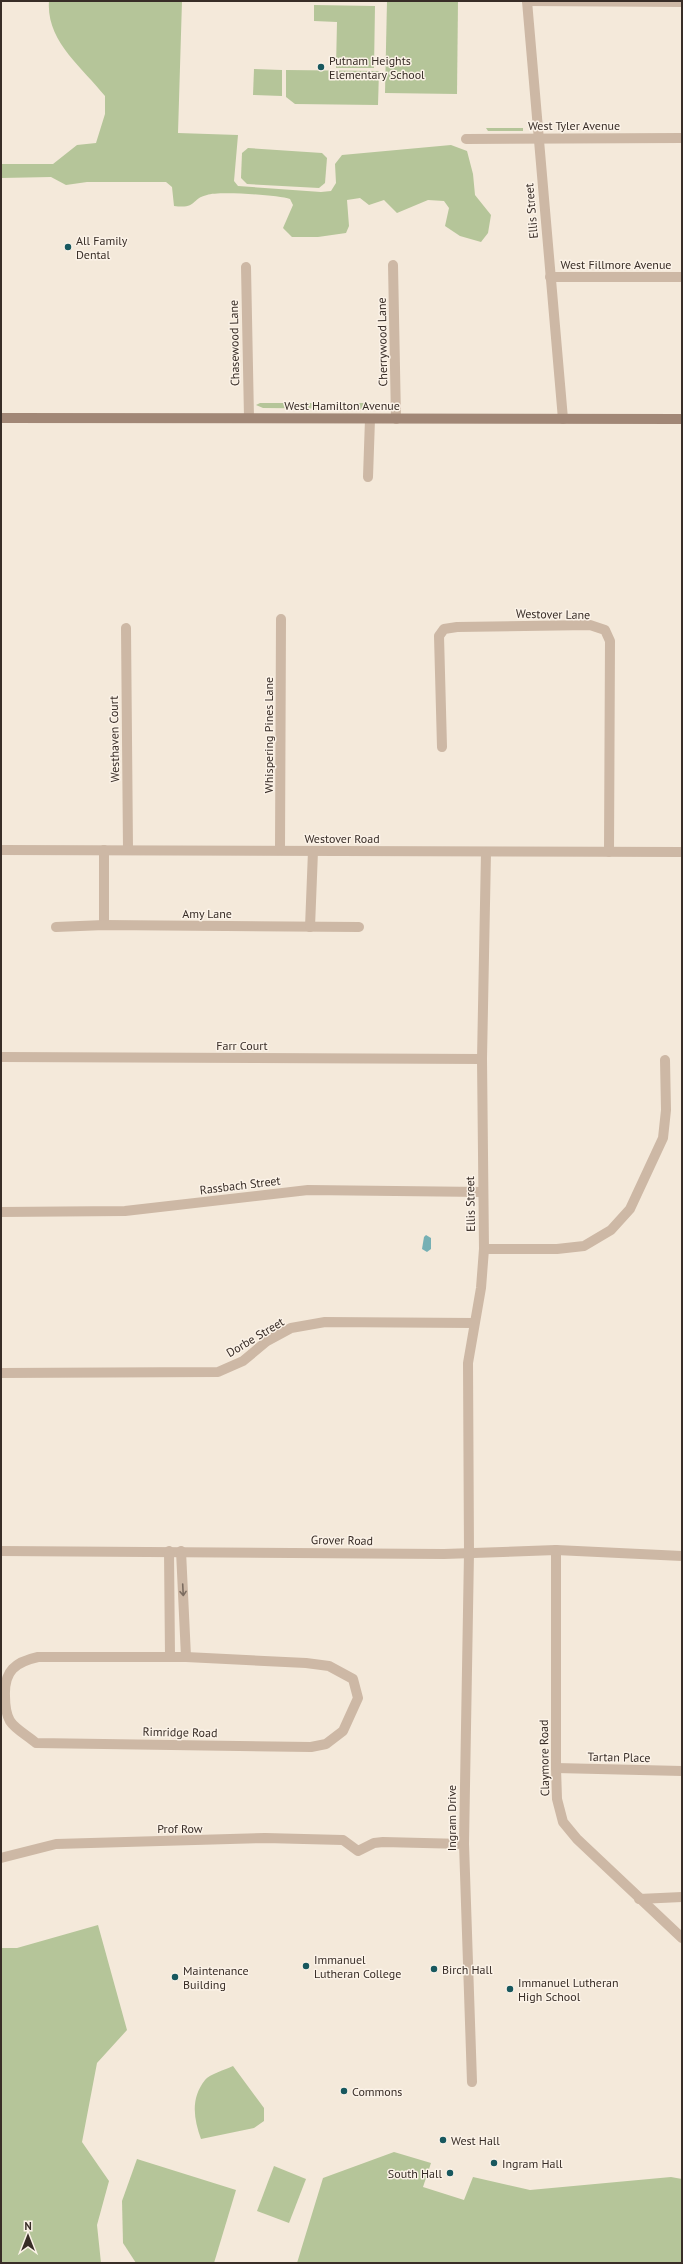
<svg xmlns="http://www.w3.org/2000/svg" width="683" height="2264" font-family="'PT Sans',sans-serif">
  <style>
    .green { fill: #b5c599 }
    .water { fill: #76b0b4 }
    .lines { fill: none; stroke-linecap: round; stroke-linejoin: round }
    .street { stroke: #cdb8a5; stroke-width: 10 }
    .secondary { stroke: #a18776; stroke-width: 10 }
    .oneway { stroke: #7b6c60 }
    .poi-dot { fill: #18585e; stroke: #fbf2e7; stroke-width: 1.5 }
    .labels { text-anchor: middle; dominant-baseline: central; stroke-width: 3; stroke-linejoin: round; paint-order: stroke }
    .poi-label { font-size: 12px; fill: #382d27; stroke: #fbf2e7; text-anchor: start }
    .street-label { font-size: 12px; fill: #382d27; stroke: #fbf2e7 }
  </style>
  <rect width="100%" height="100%" fill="#f4e9da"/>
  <g class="green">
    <path d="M49 1H182L178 133 238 135 234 181 238 186 321 192 331 191 336 183 335 164 342 155 451 145 467 151 473 174 475 195 491 215 488 233 481 242 460 236 445 226 449 208 444 201 428 200 397 213 384 200 369 205 360 198 347 200 349 226 346 233 318 237H292L283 228 293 205 290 199C278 195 218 191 207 195 190 199 198 209 174 206L172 187 166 182H87L66 185 51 177 1 178V164H53L77 145 96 143 105 114V96C82 67 46 41 49 1Z"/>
    <polygon points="387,1 458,1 457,94 385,93"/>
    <polygon points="314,5 375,6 374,68 336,68 337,22 314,21"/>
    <polygon points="254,69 282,70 282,96 253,95"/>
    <polygon points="286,70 379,71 378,105 295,104 286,97"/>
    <polygon points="486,128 523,128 523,131 488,131"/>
    <polygon points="248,148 322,153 327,158 325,183 319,188 247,184 241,178 242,153"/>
    <polygon points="260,403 379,403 379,409 263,408 256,405"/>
    <polygon points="98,1925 127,2030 97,2063 82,2142 109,2181 97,2225 101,2263 1,2263 1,1948 17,1948"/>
    <path d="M233 2066 264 2108V2121L254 2128 201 2139C194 2119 190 2099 205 2080 210 2074 225 2070 233 2066Z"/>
    <polygon points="394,2152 431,2163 423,2187 464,2200 473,2177 530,2190 671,2177 682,2179 682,2263 297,2263 323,2178"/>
    <polygon points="137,2159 236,2190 214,2263 136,2263 123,2243 122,2201"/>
    <polygon points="274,2166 306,2179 289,2223 257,2211"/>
  </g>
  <polygon class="water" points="426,1235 431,1238 431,1249 427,1252 422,1249 424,1237"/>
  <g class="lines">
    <g class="street">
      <polyline points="527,1 563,419"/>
      <polyline points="527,1 682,2"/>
      <polyline points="466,139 682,138"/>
      <polyline points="393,265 396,419"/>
      <polyline points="246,267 249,418"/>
      <polyline points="550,277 682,277"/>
      <polyline points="368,477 370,419"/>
      <polyline points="126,628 128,849"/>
      <polyline points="442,747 439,636 444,629 457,627 590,625 605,630 610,641 609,852"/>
      <polyline points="1,850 682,852"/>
      <polyline points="280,850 281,619"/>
      <polyline points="104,925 104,850"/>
      <polyline points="56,927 104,925 359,927"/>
      <polyline points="310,927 313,851"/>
      <polyline points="1,1057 482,1059"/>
      <polyline points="1,1212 125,1211 308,1190 483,1192"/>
      <polyline points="484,1249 557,1249 584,1246 611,1230 630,1209 663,1138 666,1110 665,1060"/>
      <polyline points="1,1373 218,1372 243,1361 267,1341 291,1328 325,1322 474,1323"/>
      <polyline points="556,1550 556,1768 557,1799 563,1822 577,1839 682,1938"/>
      <polyline points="1,1551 444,1554 556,1550 682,1556"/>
      <polyline points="169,1551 170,1657"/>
      <polyline points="181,1551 186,1657"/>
      <path d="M38 1657H186L306 1663 329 1666 353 1679 358 1698 343 1731 326 1744 311 1747 36 1743C28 1736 15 1729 10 1721 6 1714 5 1704 5 1696 4 1671 15 1662 38 1657Z"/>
      <polyline points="556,1768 682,1771"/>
      <polyline points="1,1858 56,1844 265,1838 343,1840 358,1851 374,1843 383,1842 464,1844"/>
      <polyline points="639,1899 682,1897"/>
      <polyline points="472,2082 464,1844 469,1553 468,1363 481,1288 484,1249 482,1059 486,852"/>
    </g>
    <polyline class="secondary" points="1,418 682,419"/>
  </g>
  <defs><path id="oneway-shaft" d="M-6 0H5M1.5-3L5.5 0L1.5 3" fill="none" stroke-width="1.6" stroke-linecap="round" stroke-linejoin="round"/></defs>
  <use class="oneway" href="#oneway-shaft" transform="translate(183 1590) rotate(87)"/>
  <g class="poi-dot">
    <circle cx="321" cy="67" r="4"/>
    <circle cx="68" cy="247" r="4"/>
    <circle cx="306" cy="1966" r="4"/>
    <circle cx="434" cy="1969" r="4"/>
    <circle cx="175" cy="1977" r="4"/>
    <circle cx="510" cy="1989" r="4"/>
    <circle cx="344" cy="2091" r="4"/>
    <circle cx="443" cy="2140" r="4"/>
    <circle cx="494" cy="2163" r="4"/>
    <circle cx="450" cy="2173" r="4"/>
  </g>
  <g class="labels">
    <g class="poi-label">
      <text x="329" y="60">Putnam Heights<tspan x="329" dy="14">Elementary School</tspan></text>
      <text x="76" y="240">All Family<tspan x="76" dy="14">Dental</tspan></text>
      <text x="314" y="1959">Immanuel<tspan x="314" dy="14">Lutheran College</tspan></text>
      <text x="442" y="1969">Birch Hall</text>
      <text x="183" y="1970">Maintenance<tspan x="183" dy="14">Building</tspan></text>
      <text x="518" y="1982">Immanuel Lutheran<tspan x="518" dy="14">High School</tspan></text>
      <text x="352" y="2091">Commons</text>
      <text x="451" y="2140">West Hall</text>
      <text x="502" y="2163">Ingram Hall</text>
      <text x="442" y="2173" text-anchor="end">South Hall</text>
    </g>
    <g class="street-label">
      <text x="574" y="125">West Tyler Avenue</text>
      <text transform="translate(531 211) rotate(-95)">Ellis Street</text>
      <text x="616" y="264">West Fillmore Avenue</text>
      <text transform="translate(382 342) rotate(-91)">Cherrywood Lane</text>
      <text transform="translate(234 343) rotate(-91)">Chasewood Lane</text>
      <text x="342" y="405">West Hamilton Avenue</text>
      <text transform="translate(553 614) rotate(1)">Westover Lane</text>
      <text transform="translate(268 735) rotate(-90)">Whispering Pines Lane</text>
      <text transform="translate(114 739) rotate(-91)">Westhaven Court</text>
      <text x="342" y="838">Westover Road</text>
      <text x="207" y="913">Amy Lane</text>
      <text x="242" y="1045">Farr Court</text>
      <text transform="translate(240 1185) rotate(-7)">Rassbach Street</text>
      <text transform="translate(470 1204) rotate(-91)">Ellis Street</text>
      <text transform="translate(255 1337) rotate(-31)">Dorbe Street</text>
      <text transform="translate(342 1540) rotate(1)">Grover Road</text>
      <text transform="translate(180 1732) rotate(1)">Rimridge Road</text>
      <text transform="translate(619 1757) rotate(1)">Tartan Place</text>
      <text transform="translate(544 1758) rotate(-91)">Claymore Road</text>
      <text transform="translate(451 1818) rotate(-90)">Ingram Drive</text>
      <text x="180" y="1828">Prof Row</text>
    </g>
  </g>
  <rect width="683" height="2264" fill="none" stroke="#382d27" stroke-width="4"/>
  <g transform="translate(28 2236)" stroke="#fbf2e7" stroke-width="3" paint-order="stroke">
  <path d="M0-3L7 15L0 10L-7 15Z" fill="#382d27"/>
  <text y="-6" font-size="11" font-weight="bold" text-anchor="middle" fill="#382d27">N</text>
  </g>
</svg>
